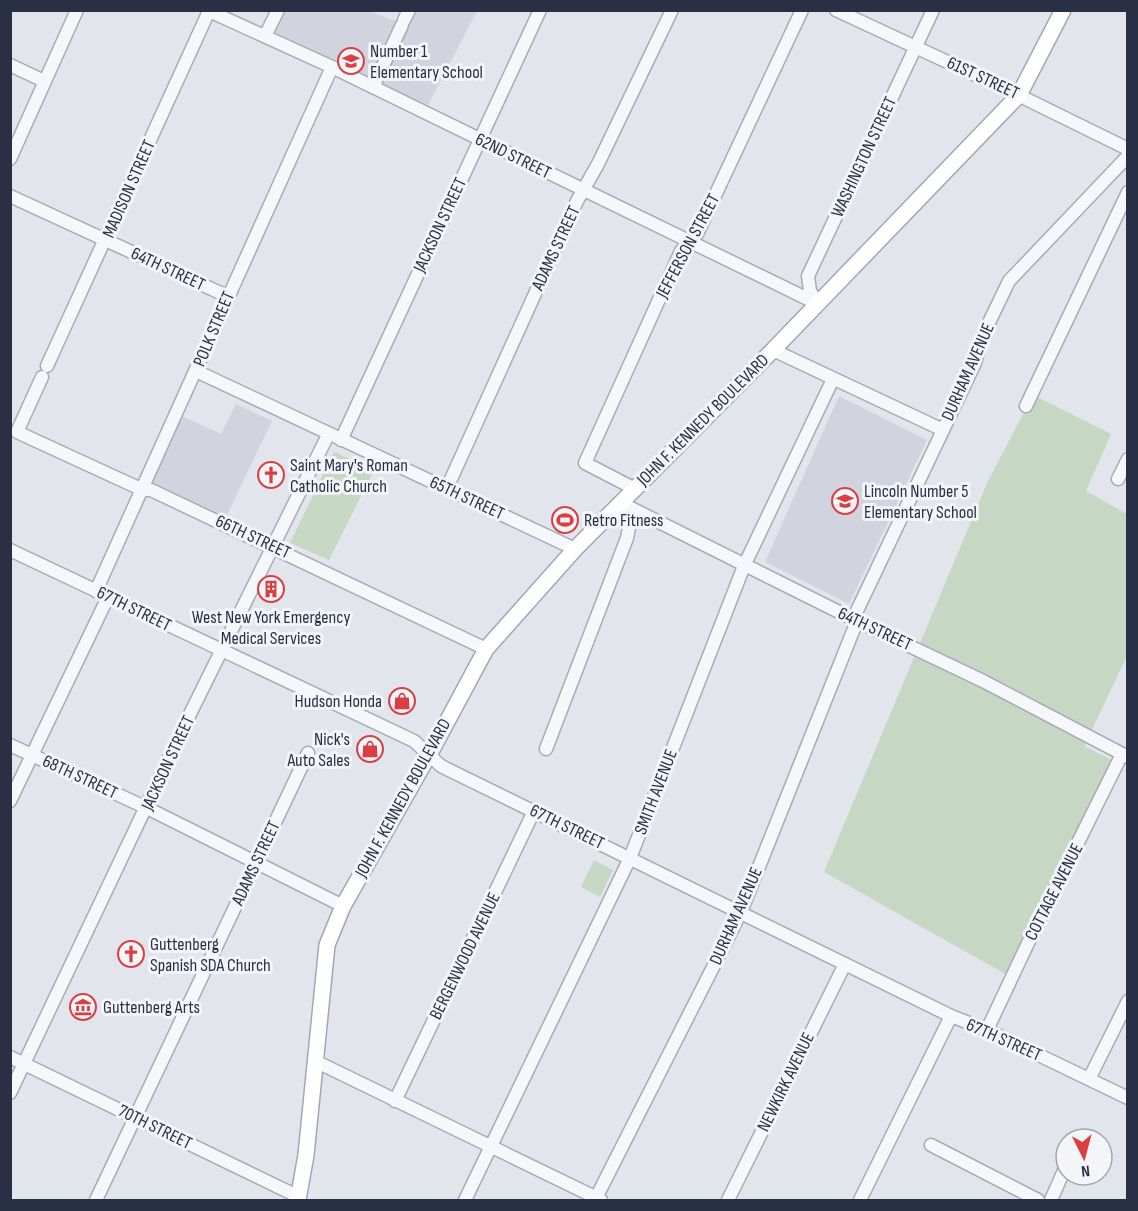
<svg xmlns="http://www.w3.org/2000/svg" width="1138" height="1211" font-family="'Sofia Sans Condensed',sans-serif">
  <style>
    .built { fill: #d1d4df }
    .green { fill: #c6d7c3 }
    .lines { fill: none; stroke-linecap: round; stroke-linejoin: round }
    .minor-casing { stroke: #a7abb7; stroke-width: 15 }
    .major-casing { stroke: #a1a7b9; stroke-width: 18 }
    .minor { stroke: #f6f7fa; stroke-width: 12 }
    .major { stroke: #fff; stroke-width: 15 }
    .labels { text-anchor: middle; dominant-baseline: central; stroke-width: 6; stroke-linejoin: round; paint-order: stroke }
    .poi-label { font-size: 18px; fill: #293046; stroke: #f3f5f9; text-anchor: start }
    .street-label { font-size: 18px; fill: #293046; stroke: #f3f5f9 }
  </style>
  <rect width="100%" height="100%" fill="#e3e5ec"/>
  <g class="built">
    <polygon points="280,11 369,11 401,23 372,85 267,37"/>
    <polygon points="410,11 477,11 425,111 374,86"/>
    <polygon points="839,396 927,440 849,604 765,562"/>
    <polygon points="236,404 272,421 226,517 151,483 182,416 221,434"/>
  </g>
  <g class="green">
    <polygon points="1033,395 1111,434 1086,491 1127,514 1127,656 1084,746 1110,759 1111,765 1007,975 824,872 988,481"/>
    <polygon points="334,452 374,470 329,560 290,543"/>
    <polygon points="594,860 613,870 600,897 581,887"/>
  </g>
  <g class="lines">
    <defs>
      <g id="minor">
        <polyline points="207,10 332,67 818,304"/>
        <polyline points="836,10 1014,93 1128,149"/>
        <polyline points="404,20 409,10"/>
        <polyline points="265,36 278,10"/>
        <polyline points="10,65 44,81"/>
        <polyline points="373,87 402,25"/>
        <polyline points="10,159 77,10"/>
        <polyline points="10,196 227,296"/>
        <polyline points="818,304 810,291 808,276 933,10"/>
        <polyline points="773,350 943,430"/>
        <polyline points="47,366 209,11"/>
        <polyline points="196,371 575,549"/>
        <polyline points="42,377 17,432 143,490 151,490 486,649"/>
        <polyline points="1026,406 1128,192"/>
        <polyline points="341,440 540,10"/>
        <polyline points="1118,479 1128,459"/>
        <polyline points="447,488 577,201 598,164 672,10"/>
        <polyline points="635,489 585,463 681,251 697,234 802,10"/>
        <polyline points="621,503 857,621 983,681 1128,757"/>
        <polyline points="10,550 414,741 441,766 951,1016 987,1030 1128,1098"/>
        <polyline points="96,591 332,67"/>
        <polyline points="853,619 975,363 983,335 1009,281 1128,156"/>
        <polyline points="10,745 147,808 343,906"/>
        <polyline points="546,749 627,538 630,523 621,503"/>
        <polyline points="10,801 108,597"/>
        <polyline points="987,1030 1029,941 1122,754"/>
        <polyline points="10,1057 299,1197"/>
        <polyline points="315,1061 601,1200"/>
        <polyline points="1089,1079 1128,1001"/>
        <polyline points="10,1093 190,714 328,435"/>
        <polyline points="395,1101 534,811"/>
        <polyline points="931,1145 1038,1200"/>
        <polyline points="96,1200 308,753"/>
        <polyline points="465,1200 630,858 744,566 833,379"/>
        <polyline points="595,1200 741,912 857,621"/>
        <polyline points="728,1200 845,964"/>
        <polyline points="860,1200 951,1016"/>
        <polyline points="1051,1200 1066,1166"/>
      </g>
      <polyline id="major" points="298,1200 306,1155 327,945 343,906 435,744 486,649 575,549 773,350 1019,95 1063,10"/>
    </defs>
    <use href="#minor" class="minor-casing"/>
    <use href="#major" class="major-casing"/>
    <use href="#minor" class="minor"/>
    <use href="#major" class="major"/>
  </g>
  <defs>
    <symbol id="school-ring" viewBox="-11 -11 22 22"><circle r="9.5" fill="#f3f5f9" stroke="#db3e41" stroke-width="1.5"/><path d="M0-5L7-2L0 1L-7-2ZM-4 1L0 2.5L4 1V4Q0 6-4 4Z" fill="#db3e41"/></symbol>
    <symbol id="church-ring" viewBox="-11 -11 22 22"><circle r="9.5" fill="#f3f5f9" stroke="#db3e41" stroke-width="1.5"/><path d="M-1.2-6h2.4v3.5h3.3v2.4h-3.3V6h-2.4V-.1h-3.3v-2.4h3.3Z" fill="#db3e41"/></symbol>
    <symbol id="stadium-ring" viewBox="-11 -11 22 22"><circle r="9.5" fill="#f3f5f9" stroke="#db3e41" stroke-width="1.5"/><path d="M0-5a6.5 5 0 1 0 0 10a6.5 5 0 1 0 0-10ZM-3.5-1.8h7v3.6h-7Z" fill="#db3e41"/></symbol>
    <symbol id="building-ring" viewBox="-11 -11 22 22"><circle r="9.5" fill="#f3f5f9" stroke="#db3e41" stroke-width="1.5"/><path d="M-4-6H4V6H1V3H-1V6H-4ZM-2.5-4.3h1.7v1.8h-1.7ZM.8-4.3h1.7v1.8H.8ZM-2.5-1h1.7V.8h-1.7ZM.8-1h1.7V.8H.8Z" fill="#db3e41"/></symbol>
    <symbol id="shop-ring" viewBox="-11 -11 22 22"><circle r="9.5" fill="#f3f5f9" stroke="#db3e41" stroke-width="1.5"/><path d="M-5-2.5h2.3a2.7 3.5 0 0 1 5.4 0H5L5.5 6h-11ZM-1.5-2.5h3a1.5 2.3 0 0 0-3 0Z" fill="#db3e41"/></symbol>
    <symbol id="museum-ring" viewBox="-11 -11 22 22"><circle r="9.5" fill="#f3f5f9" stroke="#db3e41" stroke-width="1.5"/><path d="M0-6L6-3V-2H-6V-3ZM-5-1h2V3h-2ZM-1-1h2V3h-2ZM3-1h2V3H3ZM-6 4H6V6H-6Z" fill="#db3e41"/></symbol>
  </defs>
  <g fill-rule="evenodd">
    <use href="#school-ring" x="336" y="46" width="30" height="30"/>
    <use href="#church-ring" x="256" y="460" width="30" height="30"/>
    <use href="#school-ring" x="830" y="486" width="30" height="30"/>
    <use href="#stadium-ring" x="550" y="505" width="30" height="30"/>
    <use href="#building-ring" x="256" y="574" width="30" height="30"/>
    <use href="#shop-ring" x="387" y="686" width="30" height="30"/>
    <use href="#shop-ring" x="355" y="734" width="30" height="30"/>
    <use href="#church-ring" x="116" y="939" width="30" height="30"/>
    <use href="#museum-ring" x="68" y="992" width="30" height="30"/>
  </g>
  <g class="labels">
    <g class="poi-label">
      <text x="370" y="51">Number 1<tspan x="370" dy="21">Elementary School</tspan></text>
      <text x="290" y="465">Saint Mary's Roman<tspan x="290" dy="21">Catholic Church</tspan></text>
      <text x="864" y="491">Lincoln Number 5<tspan x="864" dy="21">Elementary School</tspan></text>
      <text x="584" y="520">Retro Fitness</text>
      <text x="271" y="617" text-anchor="middle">West New York Emergency<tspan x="271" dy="21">Medical Services</tspan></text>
      <text x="382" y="701" text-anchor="end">Hudson Honda</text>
      <text x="350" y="739" text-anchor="end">Nick's<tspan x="350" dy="21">Auto Sales</tspan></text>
      <text x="150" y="944">Guttenberg<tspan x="150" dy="21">Spanish SDA Church</tspan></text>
      <text x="103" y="1007">Guttenberg Arts</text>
    </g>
    <g class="street-label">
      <text transform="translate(983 78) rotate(25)">61ST STREET</text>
      <text transform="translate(513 156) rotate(26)">62ND STREET</text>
      <text transform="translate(864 157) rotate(-65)">WASHINGTON STREET</text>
      <text transform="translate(129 189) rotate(-66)">MADISON STREET</text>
      <text transform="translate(440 225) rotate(-65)">JACKSON STREET</text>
      <text transform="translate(688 246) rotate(-62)">JEFFERSON STREET</text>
      <text transform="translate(556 248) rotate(-65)">ADAMS STREET</text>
      <text transform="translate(168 269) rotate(25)">64TH STREET</text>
      <text transform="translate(214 329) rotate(-67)">POLK STREET</text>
      <text transform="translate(968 372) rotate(-66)">DURHAM AVENUE</text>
      <text transform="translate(703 420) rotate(-45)">JOHN F. KENNEDY BOULEVARD</text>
      <text transform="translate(467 498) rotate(25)">65TH STREET</text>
      <text transform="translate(253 537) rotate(25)">66TH STREET</text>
      <text transform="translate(134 609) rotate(26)">67TH STREET</text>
      <text transform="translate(875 629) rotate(25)">64TH STREET</text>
      <text transform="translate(168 763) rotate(-65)">JACKSON STREET</text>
      <text transform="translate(80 777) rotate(25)">68TH STREET</text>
      <text transform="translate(656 792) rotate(-69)">SMITH AVENUE</text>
      <text transform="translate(403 798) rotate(-61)">JOHN F. KENNEDY BOULEVARD</text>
      <text transform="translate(567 827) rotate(26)">67TH STREET</text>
      <text transform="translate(256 863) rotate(-65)">ADAMS STREET</text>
      <text transform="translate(1054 892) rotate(-63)">COTTAGE AVENUE</text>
      <text transform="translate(736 916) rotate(-66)">DURHAM AVENUE</text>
      <text transform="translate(465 956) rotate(-64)">BERGENWOOD AVENUE</text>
      <text transform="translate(1004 1040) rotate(24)">67TH STREET</text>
      <text transform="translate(786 1082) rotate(-64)">NEWKIRK AVENUE</text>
      <text transform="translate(155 1127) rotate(26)">70TH STREET</text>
    </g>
  </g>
  <rect width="1138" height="1211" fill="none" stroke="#293046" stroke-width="24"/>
  <g transform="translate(1084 1157) rotate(174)"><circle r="28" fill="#f3f5f9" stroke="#a2a6b1" stroke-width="1.5"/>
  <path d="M0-4.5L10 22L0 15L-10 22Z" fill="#db3e41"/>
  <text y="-9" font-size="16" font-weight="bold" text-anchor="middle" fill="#293046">N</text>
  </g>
</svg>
